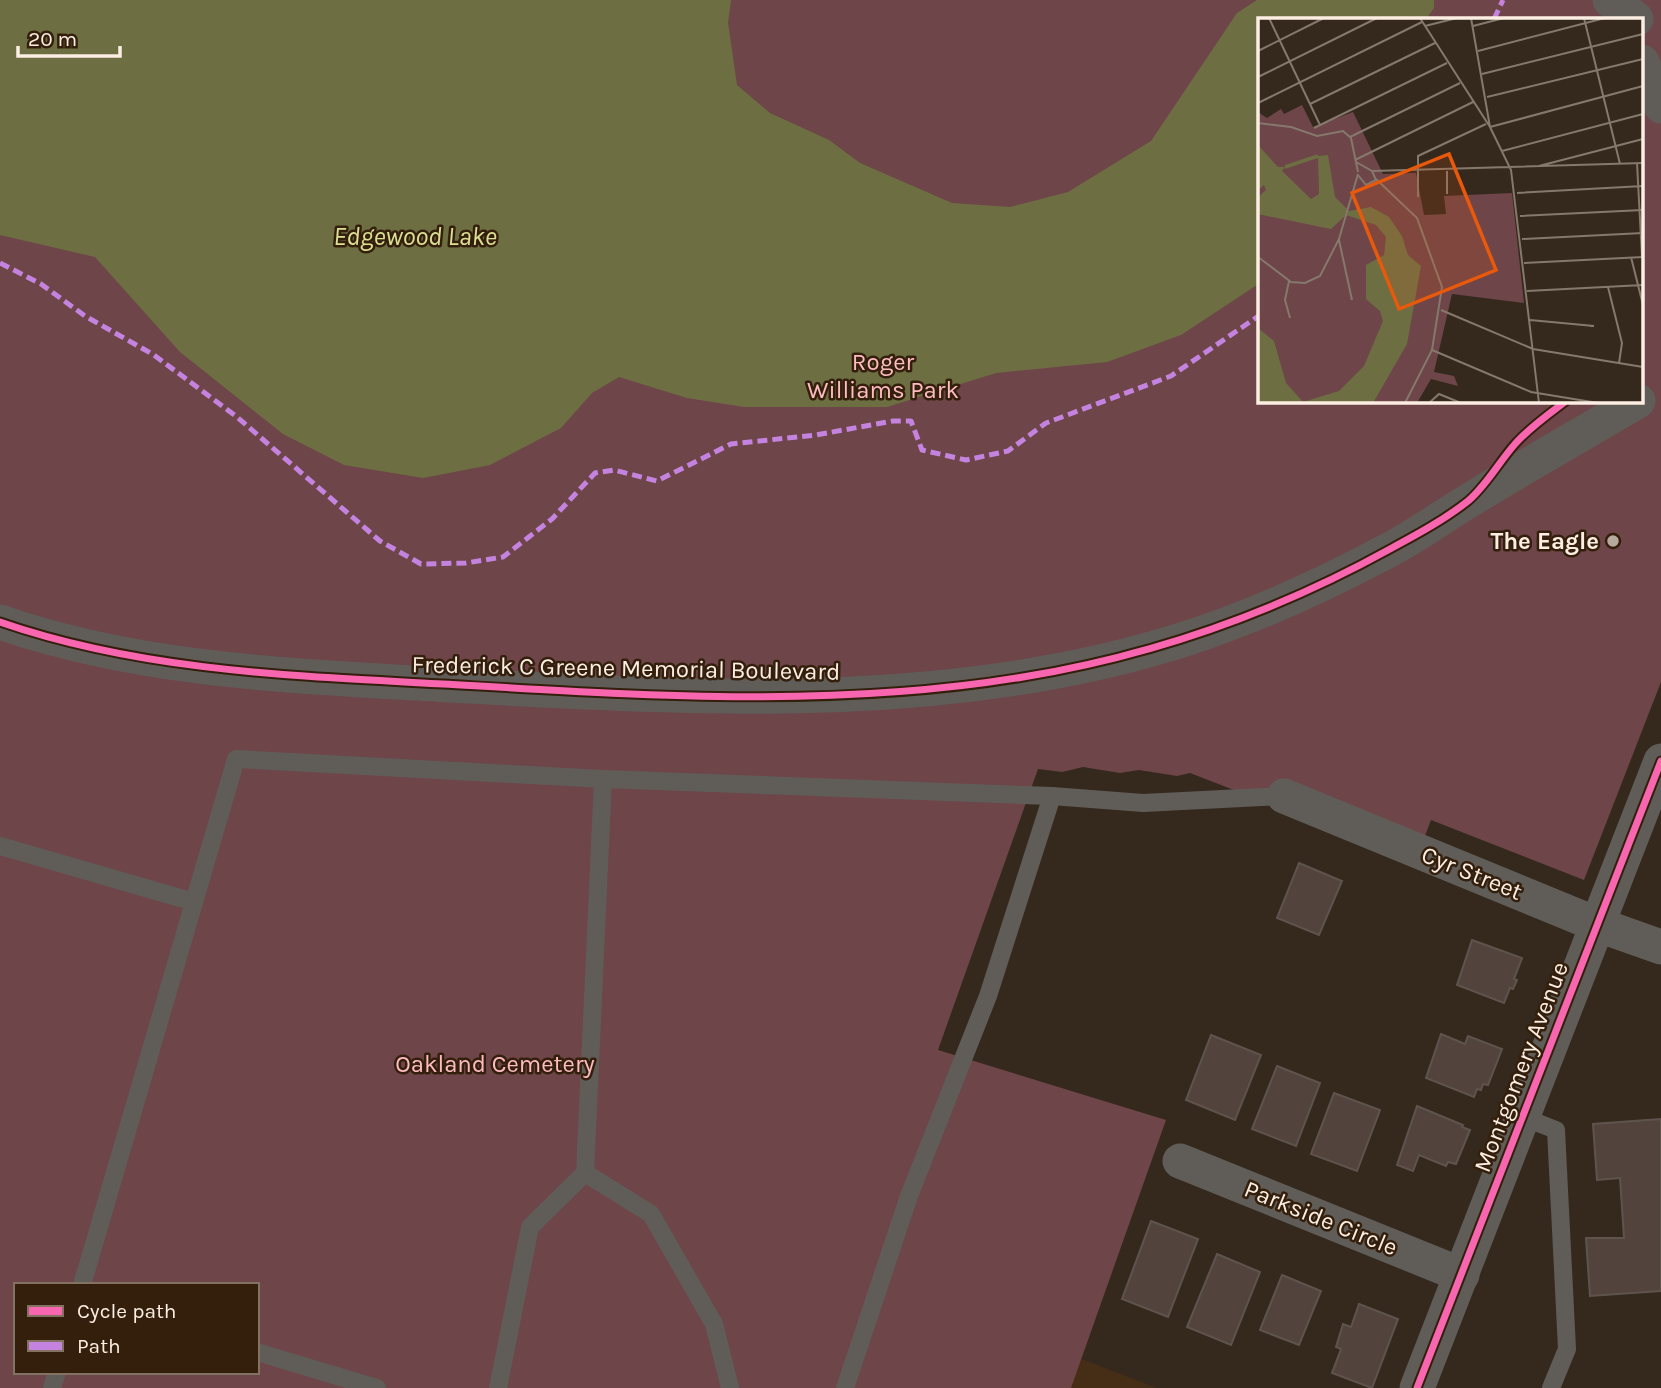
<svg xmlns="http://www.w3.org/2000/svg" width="1661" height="1388" font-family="Karla,sans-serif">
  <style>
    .built { fill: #462d16 }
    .green { fill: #6e4548; fill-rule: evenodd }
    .water { fill: #6d6f43 }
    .building { fill: #52443d; stroke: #5f544d; stroke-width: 2 }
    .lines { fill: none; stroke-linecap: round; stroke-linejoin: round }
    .service { stroke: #605d58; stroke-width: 18 }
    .minor { stroke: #605d58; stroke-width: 35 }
    .quiet { stroke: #c483df; stroke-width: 5; stroke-dasharray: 10 5; stroke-linecap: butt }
    .cycleway-casing { stroke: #331f0c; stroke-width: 11 }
    .cycleway { stroke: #f766af; stroke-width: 7 }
    .poi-dot { fill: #b6a99d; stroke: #331f0c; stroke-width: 2.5 }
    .labels { text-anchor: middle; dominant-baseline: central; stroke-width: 5; stroke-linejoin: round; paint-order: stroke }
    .park-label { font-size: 24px; fill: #febcc2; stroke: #331f0c }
    .poi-label { font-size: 24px; font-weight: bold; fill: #fceee2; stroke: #331f0c; text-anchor: end }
    .street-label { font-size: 24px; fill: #fceee2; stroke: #331f0c }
    .water-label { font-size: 26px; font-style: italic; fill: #dbe095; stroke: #331f0c }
    .inset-river { fill: none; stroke: #6d6f43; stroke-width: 3.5 }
    .inset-road { fill: none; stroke: #85786c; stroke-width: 2 }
    .view { fill: #e8590c; fill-opacity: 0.15; stroke: #e8590c; stroke-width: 3.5 }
    .inset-edge { fill: none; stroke: #fceee2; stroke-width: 3.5 }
  </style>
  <rect width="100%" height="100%" fill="#35291e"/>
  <polygon class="built" points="1079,1358 1157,1388 1069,1388"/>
  <path class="green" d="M0 0H1661V682L1584 880 1431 820 1417 857 1405 856 1190 773 1177 776 1139 770 1120 773 1083 767 1062 772 1038 769 938 1050 1166 1120 1071 1388H0ZM1260 19H1642V401H1260ZM16 1285H257V1372H16Z"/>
  <polygon class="water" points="0,0 731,0 728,23 737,85 770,113 829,140 860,163 952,203 1010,207 1068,192 1151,141 1237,13 1257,0 1434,0 1434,8 1426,19 1260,19 1260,283 1181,335 1107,362 996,373 887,407 744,407 687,398 619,377 592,393 561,428 490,465 423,478 344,465 283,434 180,352 95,257 0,235"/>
  <g class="building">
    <polygon points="1299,863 1342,881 1319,935 1277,918"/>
    <polygon points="1472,940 1522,958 1514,979 1517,980 1513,989 1510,988 1504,1003 1457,985"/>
    <polygon points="1441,1034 1465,1044 1468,1036 1502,1049 1488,1085 1483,1084 1481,1090 1477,1089 1474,1097 1426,1078"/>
    <polygon points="1211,1035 1261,1055 1235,1120 1186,1100"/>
    <polygon points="1277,1066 1320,1083 1296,1146 1252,1129"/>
    <polygon points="1334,1093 1380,1110 1357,1171 1311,1154"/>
    <polygon points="1417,1106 1463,1125 1462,1127 1470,1130 1456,1164 1448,1162 1446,1166 1419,1155 1413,1171 1397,1165"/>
    <polygon points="1661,1119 1661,1291 1590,1296 1586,1238 1624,1238 1620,1178 1597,1180 1593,1124"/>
    <polygon points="1151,1221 1198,1239 1168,1317 1122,1299"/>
    <polygon points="1217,1254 1260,1272 1231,1345 1187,1327"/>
    <polygon points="1282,1275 1321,1291 1299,1345 1260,1330"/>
    <polygon points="1359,1304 1398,1319 1372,1388 1332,1373 1341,1349 1336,1347 1343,1324 1351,1327"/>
  </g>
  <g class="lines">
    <g class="service">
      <polyline points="603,779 1052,796 1143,803 1284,796"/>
      <polyline points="0,846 194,902"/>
      <polyline points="1523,1117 1556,1130 1567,1349 1551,1388"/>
      <polyline points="82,1285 236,759 603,779 585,1173"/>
      <polyline points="257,1352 377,1388"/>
      <polyline points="52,1388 57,1372"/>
      <polyline points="498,1388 530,1227 585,1173 651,1214 714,1324 730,1388"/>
      <polyline points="845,1388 909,1196 988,996 1052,796"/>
    </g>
    <g class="minor">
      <polyline points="1610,0 1636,19"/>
      <polyline points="1642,62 1661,106"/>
      <path d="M0 622C144 672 299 676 449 685 695 698 953 715 1191 637 1258 615 1325 584 1387 551 1418 535 1446 514 1475 497 1529 464 1584 433 1638 401"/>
      <polyline points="1284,796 1596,924 1661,947"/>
      <polyline points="1180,1161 1462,1275"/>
      <polyline points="1417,1388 1661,761"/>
    </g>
    <g class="quiet">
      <polyline points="1494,19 1503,0"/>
      <polyline points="0,263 41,284 85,316 154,355 237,417 380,541 421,564 466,563 503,557 552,519 595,473 614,470 657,481 731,444 816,435 893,421 911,421 922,450 966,460 1008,451 1046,423 1171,376 1260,315"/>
    </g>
    <defs>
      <g id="cycleway">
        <path d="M0 622C141 671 294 676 443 684 635 695 832 709 1023 677 1151 656 1276 612 1390 549 1416 535 1444 520 1468 501 1486 486 1499 462 1515 444 1529 428 1549 414 1566 401"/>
        <polyline points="1417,1388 1661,761"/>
      </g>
    </defs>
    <use href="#cycleway" class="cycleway-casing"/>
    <use href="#cycleway" class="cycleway"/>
  </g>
  <circle class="poi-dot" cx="1613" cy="541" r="7"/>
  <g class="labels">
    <g class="park-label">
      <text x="883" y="362">Roger<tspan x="883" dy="28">Williams Park</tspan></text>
      <text x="495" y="1064">Oakland Cemetery</text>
    </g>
    <g class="poi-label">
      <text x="1599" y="541">The Eagle</text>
    </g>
    <g class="street-label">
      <text transform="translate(626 668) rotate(1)">Frederick C Greene Memorial Boulevard</text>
      <text transform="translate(1472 873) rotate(22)">Cyr Street</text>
      <text transform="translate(1521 1067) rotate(-69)">Montgomery Avenue</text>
      <text transform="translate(1321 1218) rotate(22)">Parkside Circle</text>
    </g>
    <g class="water-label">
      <text x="415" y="236">Edgewood Lake</text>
    </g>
  </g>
  <g transform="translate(1258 18)">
    <rect width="385" height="385" fill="#35291e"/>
    <path d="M44 87 55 109 95 94 125 156 158 155 166 197 188 196 186 178 254 175 266 285 194 276 176 354 196 358 200 368 173 361 159 385H0V94L9 100 23 91 26 96Z" fill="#6e4548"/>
    <path d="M0 127 20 149H27L24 153 53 181 61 176 60 138 70 137 77 179 91 193 113 189 131 199 144 218 150 237 163 248 149 326 115 385H0V310L16 323 28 365 45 384 81 373 106 348 125 303 122 293 108 281V247L126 237 128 219 118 207 88 197 73 211 0 196V179L8 172 6 167 0 172Z" fill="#6d6f43"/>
    <path class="inset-river" d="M27 149 60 138"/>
    <path class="inset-road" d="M11 0 62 107M162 0 232 109 253 152 281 385M213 0 232 109M326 0 362 146M167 8 199 0M215 8 246 0M0 33 66 0M220 33 347 0M224 56 385 16M0 59 119 0M229 79 385 41M0 85 164 4M52 86 177 25M0 105 33 109 59 118 85 113 93 120 100 154M232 109 385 68M56 110 189 45M92 119 202 65M244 133 385 96M97 142 215 84M98 144 114 153 118 162 108 167 100 157M379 145 384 239M281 148 385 121M114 153 385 145M189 153V176M118 161 159 200 184 269 174 332 147 385M259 175 385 168M160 179V138L228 106M262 198 385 192M264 221 385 215M81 222 94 282M0 239 33 264 47 265 62 258 81 221 100 156M373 239 385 287M266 245 385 239M31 263 27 282 32 300M350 269 364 325 361 345M269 273 385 267M183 292 275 331 385 349M272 302 336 308H332M174 332 273 374 340 385M171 385 181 376 203 385"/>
    <path class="view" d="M191 136 238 252 141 291 94 175Z"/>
    <rect width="385" height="385" class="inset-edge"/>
  </g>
  <rect x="14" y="1283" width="245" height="91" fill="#331f0c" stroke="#837262" stroke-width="2"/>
  <rect x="28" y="1306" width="35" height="10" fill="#f766af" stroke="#837262" stroke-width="2"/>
  <text x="77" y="1318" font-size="21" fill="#fceee2">Cycle path</text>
  <rect x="28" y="1341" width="35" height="10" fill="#c483df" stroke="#837262" stroke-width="2"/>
  <text x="77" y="1353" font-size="21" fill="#fceee2">Path</text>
  <path d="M18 46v10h102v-10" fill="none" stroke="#fceee2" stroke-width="3.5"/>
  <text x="28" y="46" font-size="21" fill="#fceee2" stroke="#331f0c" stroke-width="5" paint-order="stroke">20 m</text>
</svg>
